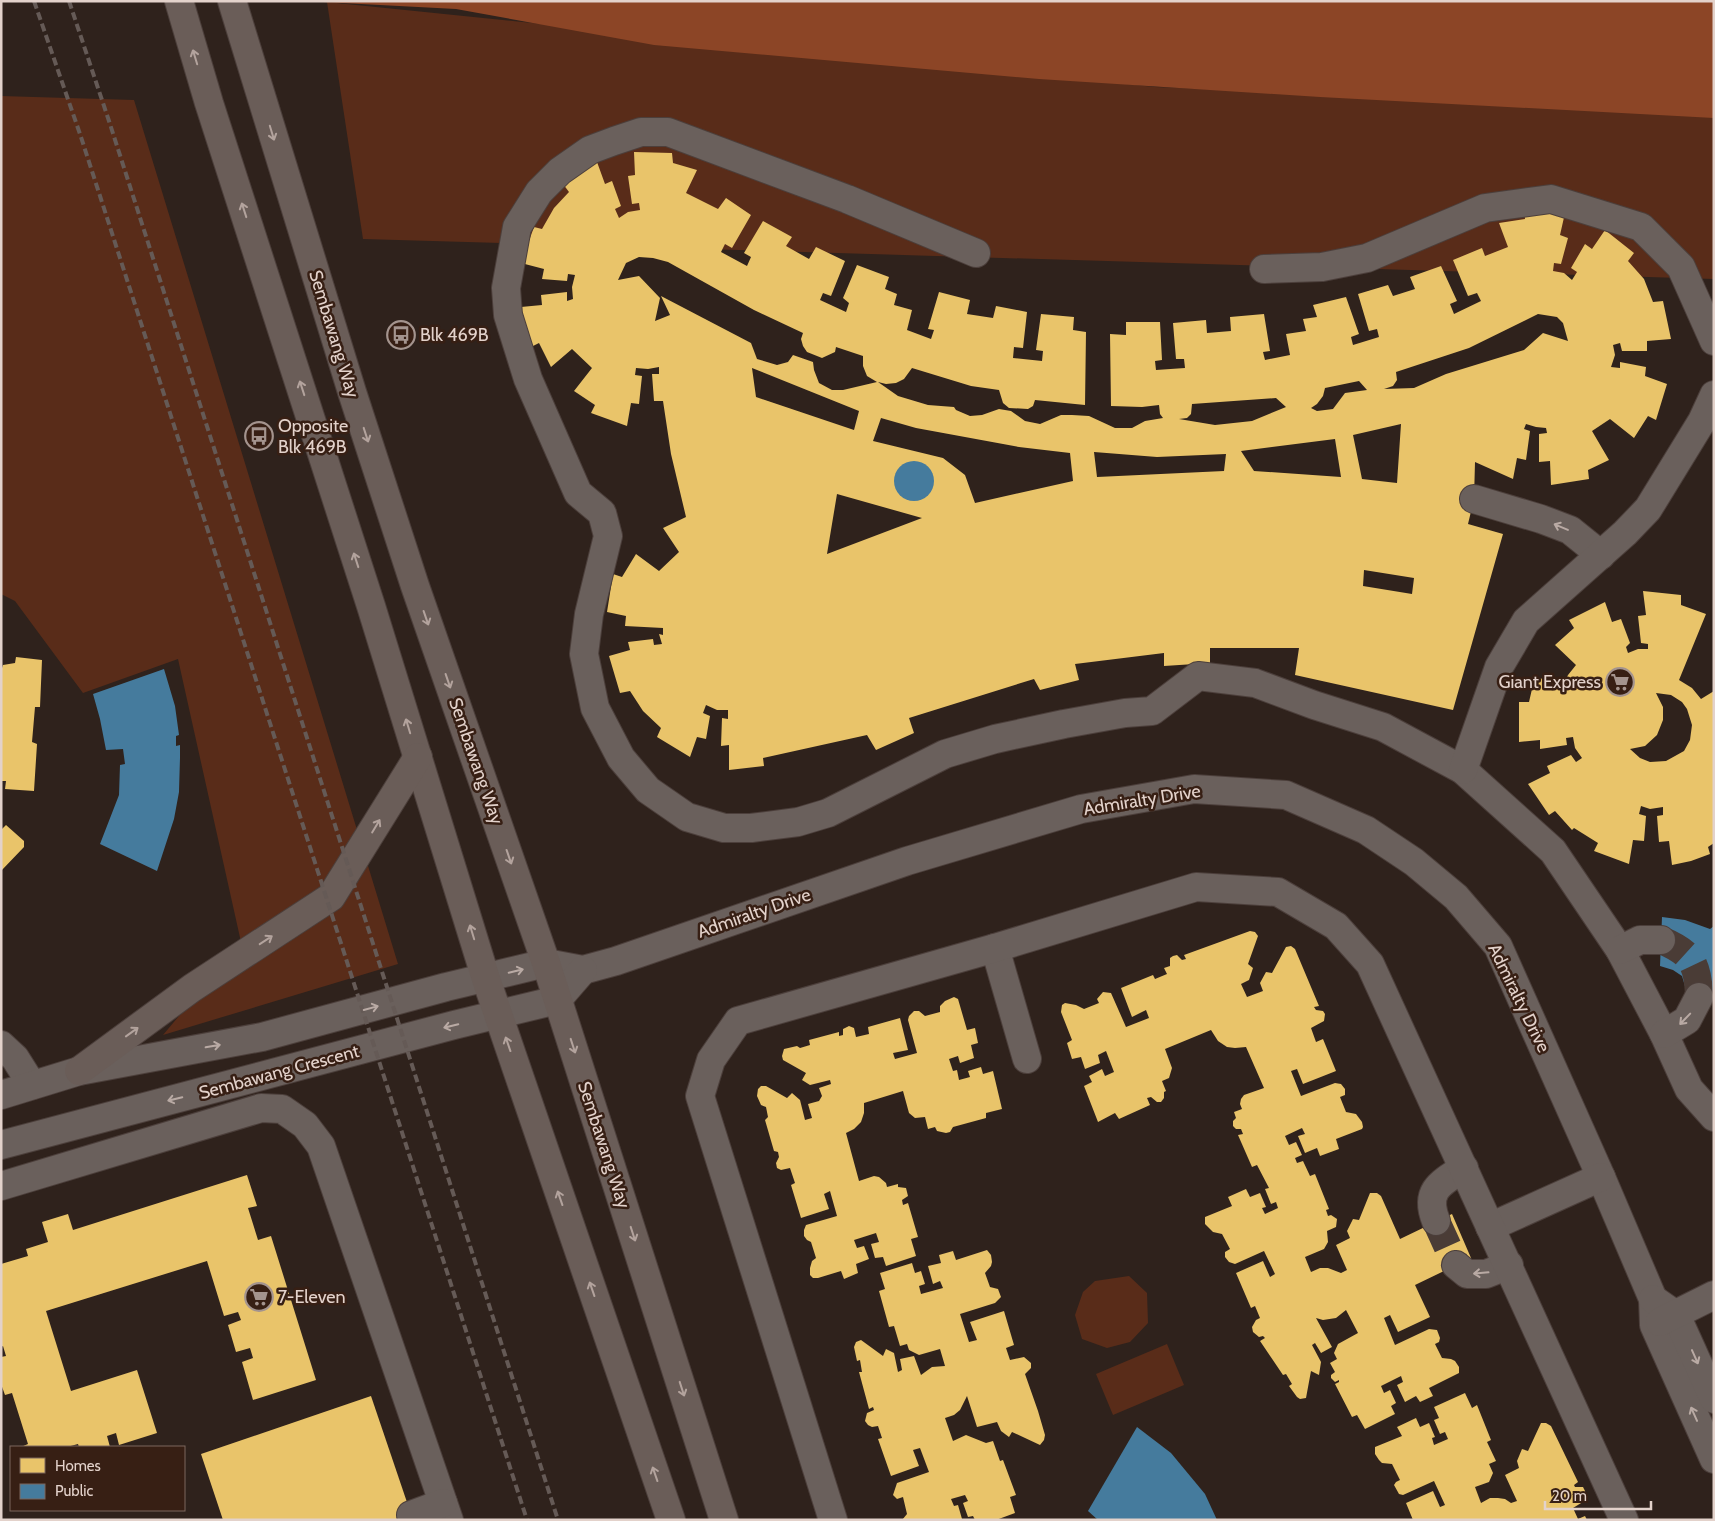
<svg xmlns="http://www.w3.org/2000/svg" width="1715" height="1521" font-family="Cabin,sans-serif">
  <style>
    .green { fill: #592c19 }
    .water { fill: #8c4526 }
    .homes { fill: #e9c46a; fill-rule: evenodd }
    .public { fill: #457b9d }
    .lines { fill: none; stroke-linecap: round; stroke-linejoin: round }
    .minor-tunnel { stroke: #4a3c36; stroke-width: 28; stroke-dasharray: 28 14; stroke-linecap: butt }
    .minor-casing { stroke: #4c3f3b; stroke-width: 30 }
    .major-casing { stroke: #4c3f3b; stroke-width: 30 }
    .minor { stroke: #6a605c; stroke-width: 28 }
    .major { stroke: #6a5d58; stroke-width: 28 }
    .rail { stroke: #655a56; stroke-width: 4; stroke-dasharray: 8 4; stroke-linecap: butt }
    .oneway { stroke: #b3a39d }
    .oneway2 { stroke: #b9aaa4 }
    .labels { text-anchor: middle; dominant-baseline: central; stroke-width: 5; stroke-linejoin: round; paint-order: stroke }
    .street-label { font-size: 18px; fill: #e3d2cb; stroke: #371f14 }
    .poi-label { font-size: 18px; fill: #e3d2cb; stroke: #371f14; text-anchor: start }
  </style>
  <rect width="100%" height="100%" fill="#2f221c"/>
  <g class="green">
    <polygon points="327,2 1155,87 1714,110 1714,279 363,239"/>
    <polygon points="1,96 134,100 398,964 163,1035 241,942 178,659 83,693 15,601 1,594"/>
    <polygon points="1129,1276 1147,1293 1148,1323 1130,1342 1107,1348 1082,1339 1075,1315 1083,1292 1095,1281"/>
    <polygon points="1167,1344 1184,1385 1113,1415 1096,1374"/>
  </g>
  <polygon class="water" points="304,1 1714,1 1714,118 1320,97 1039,79 654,45 456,9"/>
  <g class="homes">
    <path d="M634 152 672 153 673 163 697 170 686 193 718 209 726 198 751 215 732 248 725 244 721 252 747 266 751 257 744 253 763 221 792 237 786 246 809 259 816 247 845 261 831 296 823 293 820 300 846 312 849 303 843 298 857 265 889 277 885 289 897 294 894 305 912 310 907 330 931 339 934 330 928 329 939 292 970 300 967 314 993 318 996 306 1027 312 1023 348 1014 347 1013 358 1042 361 1043 351 1036 350 1041 314 1074 317 1073 330 1086 332 1085 405 1035 400 1033 406 1028 409 1009 408 1003 403 999 390 971 386 912 368 904 379 896 383 886 384 878 382 898 396 928 405 954 407 956 410 970 416 982 415 999 409 1011 411 1025 421 1040 424 1061 415H1072L1089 416 1115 428H1132L1145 421 1163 418 1160 414 1159 405 1142 407 1111 406 1110 334 1126 335V322H1160L1162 360 1155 361 1156 370 1185 368 1184 359H1176L1173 323 1206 320 1207 333 1231 331 1230 317 1264 314 1270 351 1263 352 1265 360 1290 355 1286 334 1306 331 1303 319 1317 317 1313 305 1346 297 1359 334 1351 337 1353 345 1379 337 1377 329 1369 331 1358 294 1388 285 1393 296 1415 289 1410 277 1441 266 1457 301 1450 304 1454 314 1481 301 1477 293 1468 296 1453 260 1482 248 1485 256 1508 247 1499 223 1525 219 1524 210 1565 213 1560 235 1568 238 1561 264 1554 263 1553 271 1564 273 1572 280 1577 272 1571 268 1585 244 1592 249 1605 230 1634 253 1628 261 1644 279 1653 302 1663 301 1671 339 1647 341V351H1622L1620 343 1613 345 1615 355 1611 367 1620 368V362L1646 367 1645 376 1667 384 1656 420 1648 416 1634 438 1610 419 1592 431 1609 460 1588 470 1589 479 1551 485 1550 461 1539 462V434L1547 433 1546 428 1536 427 1526 424 1524 429 1530 431 1526 460 1517 458 1513 479 1475 462 1474 499 1468 524 1503 534 1453 710 1295 675 1299 648H1210V663L1164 666V653L1075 664 1079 680 1040 690 1034 679 909 718 914 733 876 750 867 735 763 758 764 766 729 770V745L721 746 722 718 728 719V710H717L706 705 703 713 710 716 706 739 697 737 690 757 657 737 661 728 643 711 630 691 620 693 609 656 630 650 628 642 653 639 654 645 662 644 659 634 663 635V628L625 626 626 616 607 612 613 574 622 577 636 554 659 571 679 552 663 528 686 517 671 454 663 401H654L652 374H659V367L648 369 636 368 635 375 642 376 639 404 631 403 627 426 591 413 595 405 574 391 592 368 572 349 551 367 539 343 531 347 521 307 542 305 541 295 567 292V301L573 299 572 287 575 275 568 274 567 281 542 279 544 269 521 263 534 227 542 229 554 208 569 192 563 184 597 162 605 184 612 181 621 206 615 209 619 218 628 212 640 210 639 203 632 204 628 176 635 175ZM639 257 653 258 668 262 754 310 803 333 801 339 803 346 807 352 822 358 835 352 836 347 863 356V366L867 376 877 382 843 390H832L819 383 814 370 813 362 793 355 788 362 777 365 757 359 751 343 661 296 670 315 655 321 660 298 639 276 618 280 626 263ZM1538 314 1557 317 1563 323 1568 341 1543 333 1524 350 1446 374 1414 388 1384 389 1393 386 1397 380 1396 372 1469 348ZM752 368 859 411 854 430 756 397ZM1359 381 1367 390 1345 393 1333 409 1317 411 1311 408 1317 404 1323 396 1325 388ZM1276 398 1286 407 1252 421 1215 425 1179 419 1187 418 1191 414 1192 404ZM881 418 916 428 1019 447 1070 453 1073 481 975 503 965 475 943 458 873 441ZM1401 424 1397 483 1362 479 1353 435ZM1335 439 1341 477 1254 471 1241 451ZM1094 452 1157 457 1226 454 1224 471 1097 477ZM837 494 922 518 827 554ZM1364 570 1414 578 1412 594 1363 586Z"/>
    <path d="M1643 591 1681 595V605L1706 614 1679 680 1692 688 1701 699 1714 691V843L1708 847 1710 854 1691 861 1672 865 1669 841 1659 842 1657 816 1663 815V807L1650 809 1641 806 1639 814 1646 816 1644 841 1633 840 1629 864 1594 851 1598 843 1574 828 1572 830 1555 811 1549 815 1528 784 1550 773 1547 766 1571 755 1576 762 1582 758 1575 748 1573 737 1566 738 1567 745 1540 749V740L1519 742V702H1529L1535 676 1562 687 1568 675 1576 665 1555 645 1574 628 1569 620 1605 602 1612 622 1621 619 1630 643 1626 647 1628 653 1638 649H1648V644L1641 643 1638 616 1646 615ZM1656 693 1671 695 1682 702 1687 709 1692 725 1690 740 1684 751 1666 761 1650 762 1640 758 1630 749 1645 746 1657 735 1663 720V707Z"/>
    <polygon points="16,657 42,660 40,707 35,707 32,742 37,744 34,791 5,789 6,781 1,781 1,671 3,665 15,663"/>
    <polygon points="6,825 24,841 24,847 1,871 1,828 2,829"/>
    <polygon points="1250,931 1255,932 1258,936 1248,964 1253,968 1249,980 1241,984 1247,997 1263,991 1260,983 1266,972 1272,973 1286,947 1291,946 1295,949 1319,1006 1314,1007 1316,1010 1323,1011 1325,1014 1324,1021 1311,1028 1316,1042 1323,1039 1336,1071 1303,1084 1297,1069 1291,1071 1301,1096 1335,1083 1341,1084 1345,1089 1345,1095 1340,1097 1346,1112 1356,1114 1362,1122 1363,1127 1362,1129 1336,1139 1339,1149 1320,1156 1317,1148 1305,1153 1298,1136 1305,1134 1302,1128 1285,1136 1289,1145 1296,1142 1302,1155 1295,1158 1297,1163 1303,1161 1310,1176 1315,1174 1329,1209 1326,1210 1328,1216 1331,1215 1337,1219 1336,1227 1327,1231 1328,1242 1324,1249 1305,1257 1311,1272 1320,1268 1328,1268 1341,1273 1347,1270 1336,1245 1350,1238 1347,1231 1353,1219 1359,1220 1370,1193 1377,1193 1381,1196 1400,1239 1452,1214 1471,1258 1415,1285 1430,1317 1398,1332 1390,1315 1384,1318 1395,1345 1429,1329 1437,1330 1440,1338 1439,1342 1435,1344 1442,1358 1451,1359 1455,1361 1459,1367 1459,1373 1429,1388 1433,1396 1420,1402 1416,1396 1405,1402 1397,1385 1403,1382 1401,1376 1381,1386 1384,1393 1390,1390 1396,1403 1391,1406 1395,1414 1365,1429 1357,1415 1352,1417 1335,1384 1339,1382 1339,1380 1335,1382 1331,1378 1331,1375 1335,1372 1330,1363 1337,1359 1334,1353 1338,1344 1358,1333 1346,1310 1336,1318 1323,1320 1316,1318 1332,1347 1321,1353 1315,1343 1312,1345 1321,1362 1319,1375 1311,1371 1306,1398 1300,1399 1297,1397 1289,1386 1292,1384 1286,1374 1283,1375 1260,1341 1265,1338 1263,1336 1259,1337 1253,1332 1252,1327 1256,1320 1260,1318 1255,1306 1251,1308 1236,1273 1263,1261 1270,1277 1275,1274 1264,1251 1235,1264 1229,1262 1225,1257 1225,1252 1230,1249 1222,1234 1213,1232 1205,1224 1205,1217 1232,1206 1228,1197 1246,1189 1250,1197 1260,1193 1266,1207 1262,1208 1265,1214 1278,1208 1276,1202 1271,1204 1265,1189 1269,1188 1257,1165 1252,1167 1238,1135 1243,1134 1241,1129 1236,1129 1233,1126 1233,1121 1236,1118 1234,1112 1242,1109 1240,1104 1241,1099 1244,1095 1264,1088 1246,1047 1235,1048 1227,1047 1218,1041 1211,1030 1165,1049 1172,1068 1169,1078 1162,1081 1166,1091 1164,1092 1164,1098 1161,1102 1157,1102 1151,1097 1147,1098 1150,1105 1119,1119 1115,1113 1098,1122 1084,1086 1092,1082 1089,1076 1102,1069 1105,1076 1114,1072 1106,1051 1098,1055 1100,1063 1085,1069 1081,1057 1072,1059 1067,1043 1072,1040 1061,1012 1062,1005 1065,1003 1076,1005 1084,1009 1099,1003 1097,999 1103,992 1111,993 1126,1027 1149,1018 1146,1010 1132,1017 1121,988 1153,975 1155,979 1167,974 1164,968 1170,966 1170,958 1173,956 1177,955 1182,960 1186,959 1184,955"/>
    <polygon points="954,997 958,999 967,1030 975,1028 978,1043 971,1045 974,1058 960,1063 958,1056 949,1059 953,1071 957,1070 959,1080 970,1077 968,1071 981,1067 983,1074 993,1071 1002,1109 986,1113 986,1118 953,1127 950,1132 946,1133 937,1131 935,1127 928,1129 925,1117 915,1118 909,1113 903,1091 864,1103 864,1113 861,1122 854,1129 846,1133 859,1181 874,1176 879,1177 886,1183 887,1187 898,1184 898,1187 906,1188 908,1196 902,1200 903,1205 908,1203 918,1237 911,1239 916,1256 886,1266 883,1257 875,1258 871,1244 879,1242 876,1233 854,1240 857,1248 864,1246 869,1259 856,1264 858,1273 844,1279 841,1271 818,1278 813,1278 810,1275 810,1268 812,1261 816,1258 811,1242 807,1240 804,1236 804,1230 806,1225 837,1216 830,1191 824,1194 829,1209 801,1218 791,1185 795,1183 790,1168 781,1170 777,1168 776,1163 779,1157 778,1152 774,1151 765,1120 768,1117 766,1107 761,1105 757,1096 758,1089 761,1086 766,1086 787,1098 792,1093 800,1100 805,1120 812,1118 808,1104 819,1101 822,1096 819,1088 831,1084 830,1080 810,1085 802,1080 806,1073 783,1060 782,1056 784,1049 797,1046 800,1048 810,1045 809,1040 839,1032 839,1036 843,1035 843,1029 849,1026 854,1028 856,1037 869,1034 868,1027 900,1018 908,1050 893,1053 895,1059 917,1053 908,1020 909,1016 914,1011 919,1011 925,1016 940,1012 940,1006 945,1001"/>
    <polygon points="247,1175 257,1206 248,1208 258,1240 271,1236 316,1380 253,1400 242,1362 253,1358 250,1348 236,1352 228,1325 241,1320 238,1312 224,1316 207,1261 46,1311 71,1391 137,1370 157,1433 119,1445 116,1433 107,1436 110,1447 79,1447 78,1444 67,1447 21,1447 28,1444 12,1393 5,1395 1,1384 1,1357 6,1356 3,1346 1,1347 1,1264 28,1256 26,1249 48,1242 42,1222 68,1214 73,1230"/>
    <polygon points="987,1250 991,1255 992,1262 991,1266 985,1273 990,1287 998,1289 1001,1297 995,1303 960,1314 969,1342 977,1340 970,1322 1004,1311 1014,1345 1006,1348 1010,1360 1024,1357 1031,1363 1031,1368 1025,1374 1038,1411 1045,1435 1044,1440 1040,1445 1012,1432 1009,1437 1001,1431 997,1422 977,1427 967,1396 960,1410 954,1415 945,1418 953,1441 966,1435 986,1443 993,1441 1000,1461 1003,1460 1016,1495 1010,1497 1015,1513 996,1520 975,1520 973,1516 968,1517 963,1503 968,1501 965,1495 951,1499 954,1506 958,1505 962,1519 902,1520 907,1514 903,1497 897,1499 893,1495 897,1483 929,1472 920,1448 913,1450 919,1466 891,1476 878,1439 882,1438 878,1426 872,1427 868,1425 865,1421 867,1413 874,1410 873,1407 869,1409 859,1372 862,1372 860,1360 857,1361 854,1347 856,1342 861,1340 883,1356 886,1349 894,1353 898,1372 902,1370 900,1359 914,1356 921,1375 932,1367 945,1366 940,1349 919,1355 909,1350 907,1344 900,1346 894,1326 889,1327 879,1291 885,1289 880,1273 912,1263 915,1273 921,1271 925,1284 919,1286 921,1294 943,1288 940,1281 933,1284 928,1266 941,1263 939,1255 953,1251 956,1260"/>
    <polygon points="1465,1393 1472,1408 1477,1405 1491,1440 1487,1442 1496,1461 1489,1464 1493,1473 1489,1482 1475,1487 1481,1503 1490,1498 1498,1498 1505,1499 1511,1503 1517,1501 1505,1475 1519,1468 1517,1461 1522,1449 1528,1451 1541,1423 1546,1423 1551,1426 1578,1482 1574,1485 1575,1487 1583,1487 1585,1491 1586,1500 1573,1508 1578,1519 1585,1516 1587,1520 1413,1520 1406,1503 1433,1491 1440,1507 1445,1505 1434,1481 1403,1495 1399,1494 1394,1485 1396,1482 1400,1480 1392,1464 1382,1463 1379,1460 1375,1454 1375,1447 1402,1436 1397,1427 1416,1418 1420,1427 1429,1423 1435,1437 1432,1438 1434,1445 1448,1439 1445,1432 1440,1434 1434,1420 1439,1418 1434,1407"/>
    <polygon points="371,1396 413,1520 223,1520 201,1454"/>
  </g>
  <g class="public">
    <circle cx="914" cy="481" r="20"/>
    <polygon points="164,669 175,706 179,735 176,736 176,746 180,745 180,758 179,792 174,819 157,871 100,844 119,795 120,765 125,764 123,749 106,750 100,719 93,694"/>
    <polygon points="1662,917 1685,920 1710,929 1714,926 1714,1001 1687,993 1682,976 1673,970 1660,966"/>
    <polygon points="1137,1427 1171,1453 1205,1494 1217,1520 1098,1520 1088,1511"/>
  </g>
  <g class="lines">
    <g class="minor-tunnel">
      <path d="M1661 940C1692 953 1698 964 1699 997"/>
      <polyline points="1436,1221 1456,1265"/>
    </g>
    <defs>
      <g id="minor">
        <polyline points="976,253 847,199 668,132 641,132 614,141 590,150 560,171 539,192 517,227 506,288 508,315 528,379 578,493 602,513 608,536 589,614 584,654 595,708 621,758 648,790 687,817 724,828 751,828 798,822 828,813 945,754 995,739 1064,724 1125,713 1152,711 1198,676 1255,683 1314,705 1383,727 1463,770 1553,851 1620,950 1664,1034 1689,1089 1714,1117"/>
        <polyline points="1264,269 1322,267 1367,258 1485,208 1551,199 1641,227 1681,267 1714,341"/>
        <polyline points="1474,499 1541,519 1570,530 1601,555"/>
        <polyline points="1463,770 1499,667 1526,621 1625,533 1648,509 1702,421 1714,395"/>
        <polyline points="995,948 1027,1059"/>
        <polyline points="1620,950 1640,940 1661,940"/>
        <polyline points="1664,1034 1687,1020 1699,997"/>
        <polyline points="1,1045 15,1058 32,1085"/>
        <polyline points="1,1095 79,1071 262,1037 446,987 546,963 583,970 616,961 907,861 1081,809 1194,789 1286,795 1366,830 1414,862 1456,897 1498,946 1601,1177 1653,1299 1654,1325 1714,1459"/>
        <polyline points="1,1145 454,1025 557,1000 583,970"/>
        <polyline points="1,1186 261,1108 282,1109 305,1125 321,1146 449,1520"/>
        <path d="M1436 1221C1424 1191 1440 1183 1464 1168"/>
        <polyline points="1490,1227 1601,1177"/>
        <polyline points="1456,1265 1467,1274 1486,1274 1509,1265"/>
        <polyline points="1653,1299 1676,1315 1714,1399"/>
        <polyline points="1660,1322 1714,1295"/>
        <polyline points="411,1515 443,1503"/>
        <polyline points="833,1520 700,1096 711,1060 738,1021 995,948 1196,887 1278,892 1336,926 1370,964 1624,1520"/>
      </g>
      <g id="major">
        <polyline points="179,1 209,103 371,606 486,979 671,1520"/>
        <polyline points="232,1 352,392 415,586 546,963 724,1520"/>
        <polyline points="79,1071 192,988 331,897 418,757"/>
      </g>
    </defs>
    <use href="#minor" class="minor-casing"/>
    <use href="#major" class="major-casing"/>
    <use href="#minor" class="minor"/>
    <use href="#major" class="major"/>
    <g class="rail">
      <polyline points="34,1 80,134 527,1520"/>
      <polyline points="69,1 109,121 558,1520"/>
    </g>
  </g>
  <defs><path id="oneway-shaft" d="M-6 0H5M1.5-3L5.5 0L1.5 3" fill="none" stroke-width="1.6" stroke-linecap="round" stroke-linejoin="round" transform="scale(1.25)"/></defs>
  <g class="oneway">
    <use href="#oneway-shaft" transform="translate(195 57) rotate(-107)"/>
    <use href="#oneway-shaft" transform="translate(272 133) rotate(73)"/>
    <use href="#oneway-shaft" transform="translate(244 210) rotate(-108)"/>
    <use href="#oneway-shaft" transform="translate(302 388) rotate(-108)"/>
    <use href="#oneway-shaft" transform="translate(366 435) rotate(72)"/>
    <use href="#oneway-shaft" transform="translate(356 560) rotate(-108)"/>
    <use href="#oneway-shaft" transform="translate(426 618) rotate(71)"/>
    <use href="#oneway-shaft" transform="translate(448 681) rotate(71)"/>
    <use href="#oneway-shaft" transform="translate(408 726) rotate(-107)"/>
    <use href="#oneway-shaft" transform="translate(376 826) rotate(-59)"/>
    <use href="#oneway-shaft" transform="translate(509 857) rotate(71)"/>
    <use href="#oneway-shaft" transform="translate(472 932) rotate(-107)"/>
    <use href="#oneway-shaft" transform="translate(266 940) rotate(-33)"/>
    <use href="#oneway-shaft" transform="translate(132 1032) rotate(-36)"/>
    <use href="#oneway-shaft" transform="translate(508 1044) rotate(-109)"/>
    <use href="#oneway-shaft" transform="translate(573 1046) rotate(72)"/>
    <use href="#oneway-shaft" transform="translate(560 1198) rotate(-109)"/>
    <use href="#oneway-shaft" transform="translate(633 1234) rotate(72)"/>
    <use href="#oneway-shaft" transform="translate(592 1289) rotate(-109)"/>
    <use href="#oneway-shaft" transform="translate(682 1389) rotate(72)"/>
    <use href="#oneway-shaft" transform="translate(655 1474) rotate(-109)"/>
  </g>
  <g class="oneway2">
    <use href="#oneway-shaft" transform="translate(1561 527) rotate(-157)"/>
    <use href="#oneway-shaft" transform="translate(516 971) rotate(-14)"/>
    <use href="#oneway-shaft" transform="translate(371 1008) rotate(-15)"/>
    <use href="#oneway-shaft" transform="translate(1685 1019) rotate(134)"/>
    <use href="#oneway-shaft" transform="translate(451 1026) rotate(166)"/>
    <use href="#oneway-shaft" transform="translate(213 1046) rotate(-10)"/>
    <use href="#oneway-shaft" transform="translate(175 1099) rotate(166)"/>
    <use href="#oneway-shaft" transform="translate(1481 1273) rotate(175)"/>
    <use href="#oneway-shaft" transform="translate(1695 1357) rotate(66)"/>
    <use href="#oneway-shaft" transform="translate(1694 1414) rotate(-114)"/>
  </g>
  <defs>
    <symbol id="bus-ring" viewBox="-11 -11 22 22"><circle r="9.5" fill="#371f14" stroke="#a4948e" stroke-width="1.5"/><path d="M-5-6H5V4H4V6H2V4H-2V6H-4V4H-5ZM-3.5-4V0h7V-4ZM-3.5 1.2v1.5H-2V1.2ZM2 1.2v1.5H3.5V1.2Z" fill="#a4948e"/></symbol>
    <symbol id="supermarket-ring" viewBox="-11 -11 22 22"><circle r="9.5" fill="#371f14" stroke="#a4948e" stroke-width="1.5"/><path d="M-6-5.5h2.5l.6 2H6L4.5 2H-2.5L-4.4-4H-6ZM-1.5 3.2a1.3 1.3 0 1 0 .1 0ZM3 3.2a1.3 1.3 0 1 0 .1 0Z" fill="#a4948e"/></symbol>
  </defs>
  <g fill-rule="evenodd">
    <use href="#bus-ring" x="385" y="319" width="32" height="32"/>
    <use href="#bus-ring" x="243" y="420" width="32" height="32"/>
    <use href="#supermarket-ring" x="1604" y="666" width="32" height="32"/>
    <use href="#supermarket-ring" x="243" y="1281" width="32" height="32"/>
  </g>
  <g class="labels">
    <g class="street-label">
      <text transform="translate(334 334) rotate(73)">Sembawang Way</text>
      <text transform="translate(476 761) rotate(71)">Sembawang Way</text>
      <text transform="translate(1142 800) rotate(-9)">Admiralty Drive</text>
      <text transform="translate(754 913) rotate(-19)">Admiralty Drive</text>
      <text transform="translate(1519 998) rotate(64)">Admiralty Drive</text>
      <text transform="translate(279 1072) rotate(-15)">Sembawang Crescent</text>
      <text transform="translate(604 1145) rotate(72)">Sembawang Way</text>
    </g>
    <g class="poi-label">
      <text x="420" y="335">Blk 469B</text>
      <text x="278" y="426">Opposite<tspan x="278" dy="21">Blk 469B</tspan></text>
      <text x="1601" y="682" text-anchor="end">Giant Express</text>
      <text x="278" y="1297">7-Eleven</text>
    </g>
  </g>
  <rect width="1715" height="1521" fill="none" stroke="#e3d2cb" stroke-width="5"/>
  <rect x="10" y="1446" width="175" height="65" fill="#371f14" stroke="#7c675d"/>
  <rect x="20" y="1458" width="25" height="15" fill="#e9c46a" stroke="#7c675d"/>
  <text x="55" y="1471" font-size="15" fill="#e3d2cb">Homes</text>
  <rect x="20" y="1484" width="25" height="15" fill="#457b9d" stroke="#7c675d"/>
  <text x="55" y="1496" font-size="15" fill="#e3d2cb">Public</text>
  <path d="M1545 1501v8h106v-8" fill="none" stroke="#e3d2cb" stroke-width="2.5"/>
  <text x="1552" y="1501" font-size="15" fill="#e3d2cb" stroke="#371f14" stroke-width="4" paint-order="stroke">20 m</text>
</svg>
